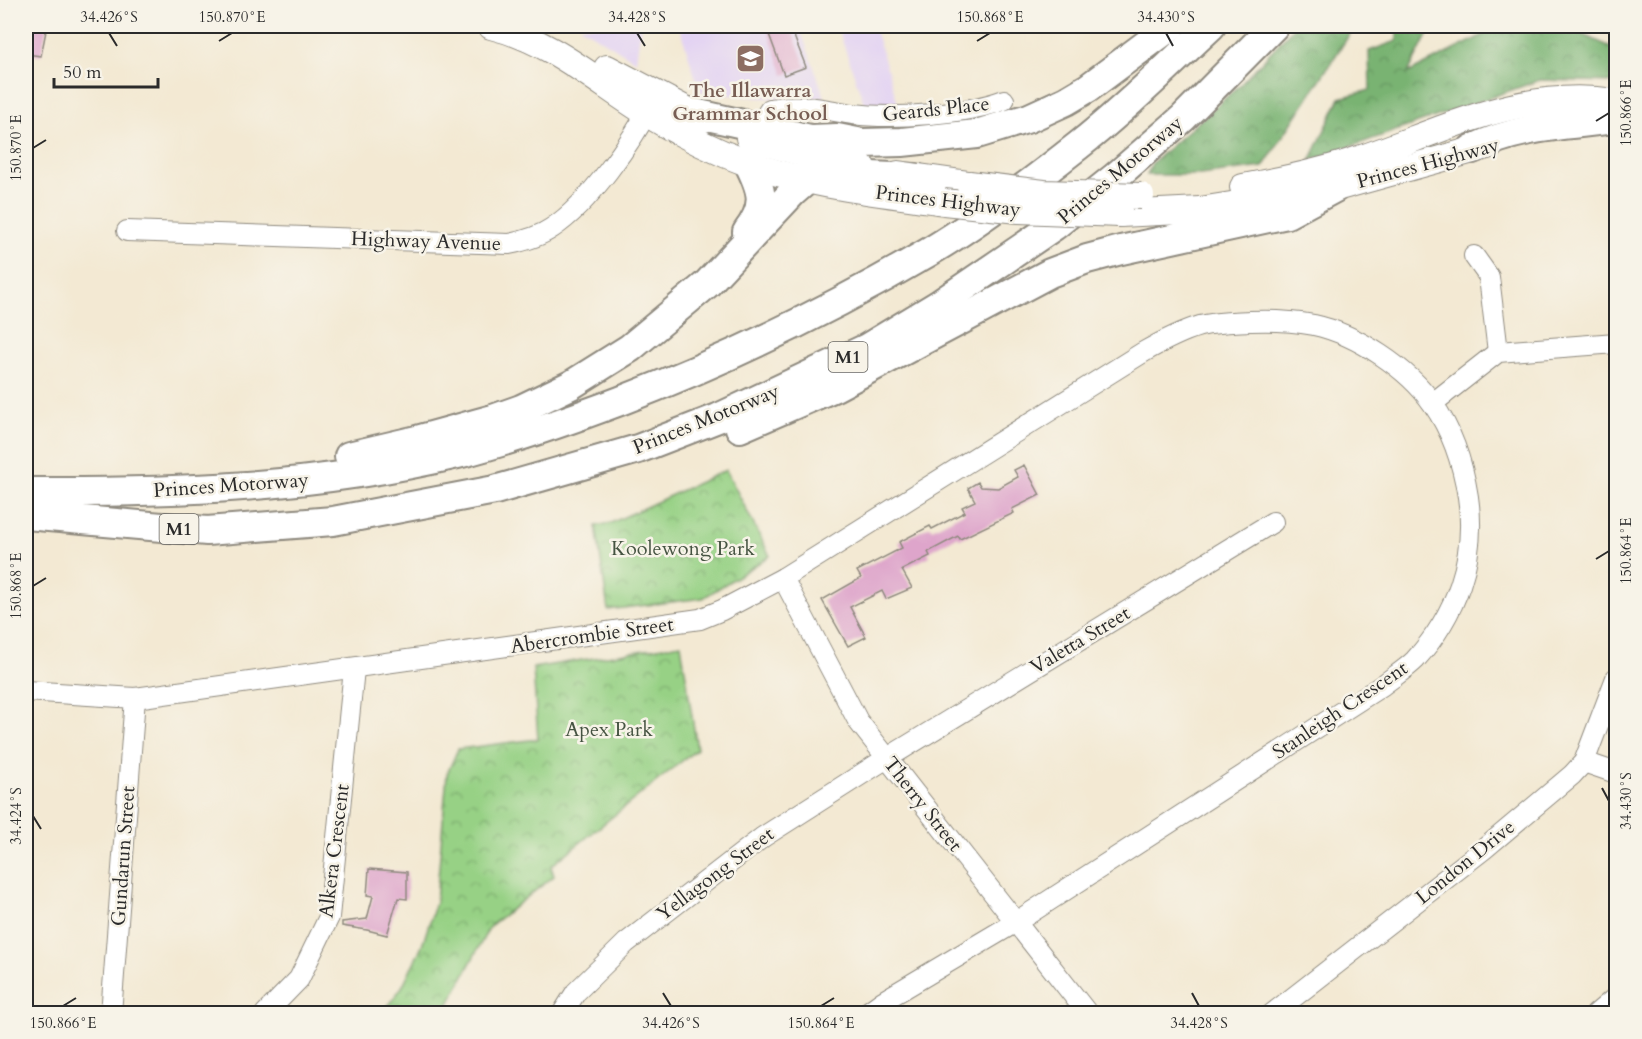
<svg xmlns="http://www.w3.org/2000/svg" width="1642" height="1039" font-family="Cardo,serif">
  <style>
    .built { fill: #e3d3f3 }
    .forest { fill: url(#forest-crowns); stroke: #526f4e; stroke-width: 1.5 }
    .park { fill: url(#park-crowns); stroke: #617e58; stroke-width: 1.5 }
    .building { fill: #dea5cb }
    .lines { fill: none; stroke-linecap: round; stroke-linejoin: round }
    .minor-casing { stroke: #8f8a7f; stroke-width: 22 }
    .major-casing { stroke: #8f8a7f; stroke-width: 28 }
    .highway-casing { stroke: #8f8a7f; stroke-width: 32 }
    .minor { stroke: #fff; stroke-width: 20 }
    .major { stroke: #fff; stroke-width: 26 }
    .highway { stroke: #fff; stroke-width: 28 }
    .major-bridge-casing { stroke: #8f8a7f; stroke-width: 28; stroke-linecap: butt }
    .major-bridge { stroke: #fff; stroke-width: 26 }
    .ticks { fill: none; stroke: #2b2b2b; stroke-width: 2 }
    .labels { text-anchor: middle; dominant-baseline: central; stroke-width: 5; stroke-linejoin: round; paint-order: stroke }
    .shield { fill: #f7f3e8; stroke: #686764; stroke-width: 1.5 }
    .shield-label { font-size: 18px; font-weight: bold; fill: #2b2b2b }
    .education-label { font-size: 20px; font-weight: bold; fill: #785e54; stroke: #f7f3e8 }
    .street-label { font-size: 20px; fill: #2b2b2b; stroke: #f7f3e8 }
    .park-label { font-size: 20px; fill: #465442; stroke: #f7f3e8 }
    .neatline { fill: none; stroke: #2b2b2b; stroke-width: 2 }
    .ticks-label { font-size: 15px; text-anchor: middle; fill: #2b2b2b }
  </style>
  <defs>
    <pattern id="forest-crowns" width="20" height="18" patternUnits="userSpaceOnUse" patternTransform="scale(1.5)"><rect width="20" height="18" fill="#79b372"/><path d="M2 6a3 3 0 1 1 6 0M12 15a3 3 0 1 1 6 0" fill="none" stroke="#63925e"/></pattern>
    <pattern id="park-crowns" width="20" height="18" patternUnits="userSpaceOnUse" patternTransform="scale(1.5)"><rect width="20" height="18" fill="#97d185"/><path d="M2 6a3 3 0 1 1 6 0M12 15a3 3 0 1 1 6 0" fill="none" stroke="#7baa6d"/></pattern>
  </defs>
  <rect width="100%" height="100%" fill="#f7f3e8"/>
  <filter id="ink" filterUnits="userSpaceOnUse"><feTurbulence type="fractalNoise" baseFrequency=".0167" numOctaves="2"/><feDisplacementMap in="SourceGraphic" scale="12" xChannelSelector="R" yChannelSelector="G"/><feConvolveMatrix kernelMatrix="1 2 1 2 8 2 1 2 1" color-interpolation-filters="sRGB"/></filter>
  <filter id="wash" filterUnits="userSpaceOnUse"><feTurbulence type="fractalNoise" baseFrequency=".008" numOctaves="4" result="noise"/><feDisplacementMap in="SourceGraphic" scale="24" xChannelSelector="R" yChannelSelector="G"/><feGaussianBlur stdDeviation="1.35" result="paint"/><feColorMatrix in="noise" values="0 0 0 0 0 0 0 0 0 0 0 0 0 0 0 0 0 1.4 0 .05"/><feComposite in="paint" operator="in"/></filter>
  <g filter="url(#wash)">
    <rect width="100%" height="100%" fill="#f3e9d3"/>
    <g class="built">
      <polygon points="579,26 641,26 636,61"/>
      <polygon points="679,26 799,26 825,98 761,98 700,92"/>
      <polygon points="837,26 874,26 898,104 865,106"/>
    </g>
    <g class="forest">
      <polygon points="1295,26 1355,26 1263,167 1200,175 1147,175 1152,163 1241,84"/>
      <polygon points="1397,26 1432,26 1408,73 1501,26 1562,26 1616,49 1616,82 1540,80 1310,161 1340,98 1370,90 1369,51 1397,41"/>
    </g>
    <g class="park">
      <polygon points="726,470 770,556 703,598 608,610 596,526 611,523"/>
      <polygon points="681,644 697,749 551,866 554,876 490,926 444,1013 383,1013 402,987 422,946 436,902 447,774 458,749 538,739 533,668"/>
    </g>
    <g id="blocks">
      <g class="building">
        <polygon points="30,26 47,26 41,56 26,54 26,38 28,38"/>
        <polygon points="766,26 790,26 806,67 784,75"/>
        <polygon points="1024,465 1040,495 1012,509 1014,513 960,539 958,536 928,552 930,556 902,570 912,588 886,599 882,591 850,607 866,637 848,646 822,600 861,578 857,571 902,548 899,542 930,526 932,529 965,512 962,507 975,501 968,488 978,482 981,487 998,488 1018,477 1014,470"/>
        <polygon points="369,869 407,872 407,899 398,898 387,935 367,930 342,926 342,922 367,919 373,896 367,895"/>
      </g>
    </g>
  </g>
  <g filter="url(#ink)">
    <use href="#blocks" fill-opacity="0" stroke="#8f8a7f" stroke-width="1.5"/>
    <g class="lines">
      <defs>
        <g id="minor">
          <path d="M756 139 764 118 770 109C798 103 826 110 853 114 893 119 967 114 1004 100"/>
          <path d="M127 231 509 244C524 241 539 237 552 228 589 204 632 141 653 102"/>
          <polyline points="1474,256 1489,277 1498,352"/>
          <polyline points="1433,403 1498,352 1616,343"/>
          <polyline points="783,578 858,721 1088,1014"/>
          <path d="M26 691 135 698 700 619 722 610 783 578 1142 353C1161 342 1180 332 1200 326 1217 322 1233 322 1250 321 1271 320 1293 321 1314 325 1356 334 1408 368 1433 404 1452 431 1463 465 1468 497 1477 558 1456 615 1415 660 1406 669 1393 677 1383 685L1016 922 883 1001 865 1014"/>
          <polyline points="1584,762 1616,773"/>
          <polyline points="111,1014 135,698"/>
          <polyline points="265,1014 299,979 329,917 354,669"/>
          <polyline points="562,1014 576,992 626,943 763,837 876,765 1273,522"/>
          <polyline points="1272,1014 1484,849 1572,775 1584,762 1616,678"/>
          <polyline points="1596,1014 1616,997"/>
        </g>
        <g id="major">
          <path d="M491 26C562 43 613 98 677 131 708 148 743 163 778 173 832 188 889 194 944 202"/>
          <polyline points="607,68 704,119"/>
          <polyline points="749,138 823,159 862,167"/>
          <polyline points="898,174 969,184"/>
          <path d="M1243 187C1282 180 1322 172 1359 159 1447 129 1520 88 1616 102"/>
          <polyline points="1120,214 1200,210 1332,189 1491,145"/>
        </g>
        <g id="highway">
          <polyline points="685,111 810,139 837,138 862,143 902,142 977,134 1029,118 1066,101 1088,88 1171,26"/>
          <path d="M1472 149C1522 125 1564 126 1616 119"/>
          <path d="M747 232C768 205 762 190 748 162"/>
          <polyline points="740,428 835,387 1050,273 1087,259 1121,250 1287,214 1335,188"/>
          <polyline points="349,456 417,440 493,419 521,409 571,385 630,348 707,284 792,193 807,180 824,174 916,178"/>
          <path d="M26 492C170 493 316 488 458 454 513 440 567 421 620 401 727 360 830 310 929 252 981 221 1031 183 1079 145 1125 109 1168 66 1211 26"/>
          <polyline points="26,515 207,531 333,521 495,490 638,449 718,418 867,348 938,305 1054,226 1114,178 1183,118 1274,26"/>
        </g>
      </defs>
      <use href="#minor" class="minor-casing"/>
      <use href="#major" class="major-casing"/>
      <use href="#highway" class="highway-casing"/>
      <use href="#minor" class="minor"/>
      <use href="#major" class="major"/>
      <use href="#highway" class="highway"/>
      <defs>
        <g id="major-bridge">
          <polyline points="969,184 1044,193 1141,196"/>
          <polyline points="944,202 1019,210 1120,214"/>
        </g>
      </defs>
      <use href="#major-bridge" class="major-bridge-casing"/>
      <use href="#major-bridge" class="major-bridge"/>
    </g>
  </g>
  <path class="ticks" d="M109 33 117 46M637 33 645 46M1166 33 1173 46M219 41 232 33M977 41 990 33M1596 121 1609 113M33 148 46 140M1596 559 1609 551M33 586 46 578M1602 788 1609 801M33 816 41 829M663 993 671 1006M1192 993 1199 1006M63 1006 76 998M821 1006 834 998"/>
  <defs>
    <symbol id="school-square" viewBox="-11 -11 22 22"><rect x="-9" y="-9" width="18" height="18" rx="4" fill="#8d6e63" stroke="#f7f3e8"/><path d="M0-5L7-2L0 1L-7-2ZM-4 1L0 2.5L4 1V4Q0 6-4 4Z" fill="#fff"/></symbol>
  </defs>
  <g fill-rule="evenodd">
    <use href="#school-square" x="734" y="42" width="33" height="33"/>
  </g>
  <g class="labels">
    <g class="shield">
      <rect x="828.5" y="342" width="39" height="30" rx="4.5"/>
      <rect x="159.5" y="514" width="39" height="30" rx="4.5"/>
    </g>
    <g class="shield-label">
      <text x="848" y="357">M1</text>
      <text x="179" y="529">M1</text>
    </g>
    <g class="education-label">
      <text x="750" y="90">The Illawarra<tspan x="750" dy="23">Grammar School</tspan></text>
    </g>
    <g class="street-label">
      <text transform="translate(936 109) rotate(-6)">Geards Place</text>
      <text transform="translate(1428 163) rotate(-15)">Princes Highway</text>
      <text transform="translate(1120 170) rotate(-40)">Princes Motorway</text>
      <text transform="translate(948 201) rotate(7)">Princes Highway</text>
      <text transform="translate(426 241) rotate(2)">Highway Avenue</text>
      <text transform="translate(706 419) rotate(-22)">Princes Motorway</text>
      <text transform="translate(231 485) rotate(-4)">Princes Motorway</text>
      <text transform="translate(592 635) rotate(-8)">Abercrombie Street</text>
      <text transform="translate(1080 640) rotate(-31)">Valetta Street</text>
      <text transform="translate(1340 710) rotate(-34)">Stanleigh Crescent</text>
      <text transform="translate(923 804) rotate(52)">Therry Street</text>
      <text transform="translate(334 851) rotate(-83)">Alkera Crescent</text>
      <text transform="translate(123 856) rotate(-86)">Gundarun Street</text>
      <text transform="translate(1465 862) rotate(-39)">London Drive</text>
      <text transform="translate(715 874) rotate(-37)">Yellagong Street</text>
    </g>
    <g class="park-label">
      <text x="683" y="548">Koolewong Park</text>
      <text x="609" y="729">Apex Park</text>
    </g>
  </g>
  <rect width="1642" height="1039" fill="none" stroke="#f7f3e8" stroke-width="66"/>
  <path d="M54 78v9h104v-9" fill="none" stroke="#2b2b2b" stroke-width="3"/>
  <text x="63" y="78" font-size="18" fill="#2b2b2b" stroke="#f7f3e8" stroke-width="4.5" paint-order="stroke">50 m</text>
  <rect x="33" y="33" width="1576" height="973" class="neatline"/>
  <g class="ticks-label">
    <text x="109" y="22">34.426°S</text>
    <text x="232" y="22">150.870°E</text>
    <text x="637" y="22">34.428°S</text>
    <text x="990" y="22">150.868°E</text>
    <text x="1166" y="22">34.430°S</text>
    <text transform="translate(1626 113) rotate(-90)" y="5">150.866°E</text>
    <text transform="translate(16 148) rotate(-90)" y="5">150.870°E</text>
    <text transform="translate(1626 551) rotate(-90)" y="5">150.864°E</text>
    <text transform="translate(16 586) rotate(-90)" y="5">150.868°E</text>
    <text transform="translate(1626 801) rotate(-90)" y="5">34.430°S</text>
    <text transform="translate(16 816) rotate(-90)" y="5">34.424°S</text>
    <text x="63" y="1028">150.866°E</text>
    <text x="671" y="1028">34.426°S</text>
    <text x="821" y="1028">150.864°E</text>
    <text x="1199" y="1028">34.428°S</text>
  </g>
</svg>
